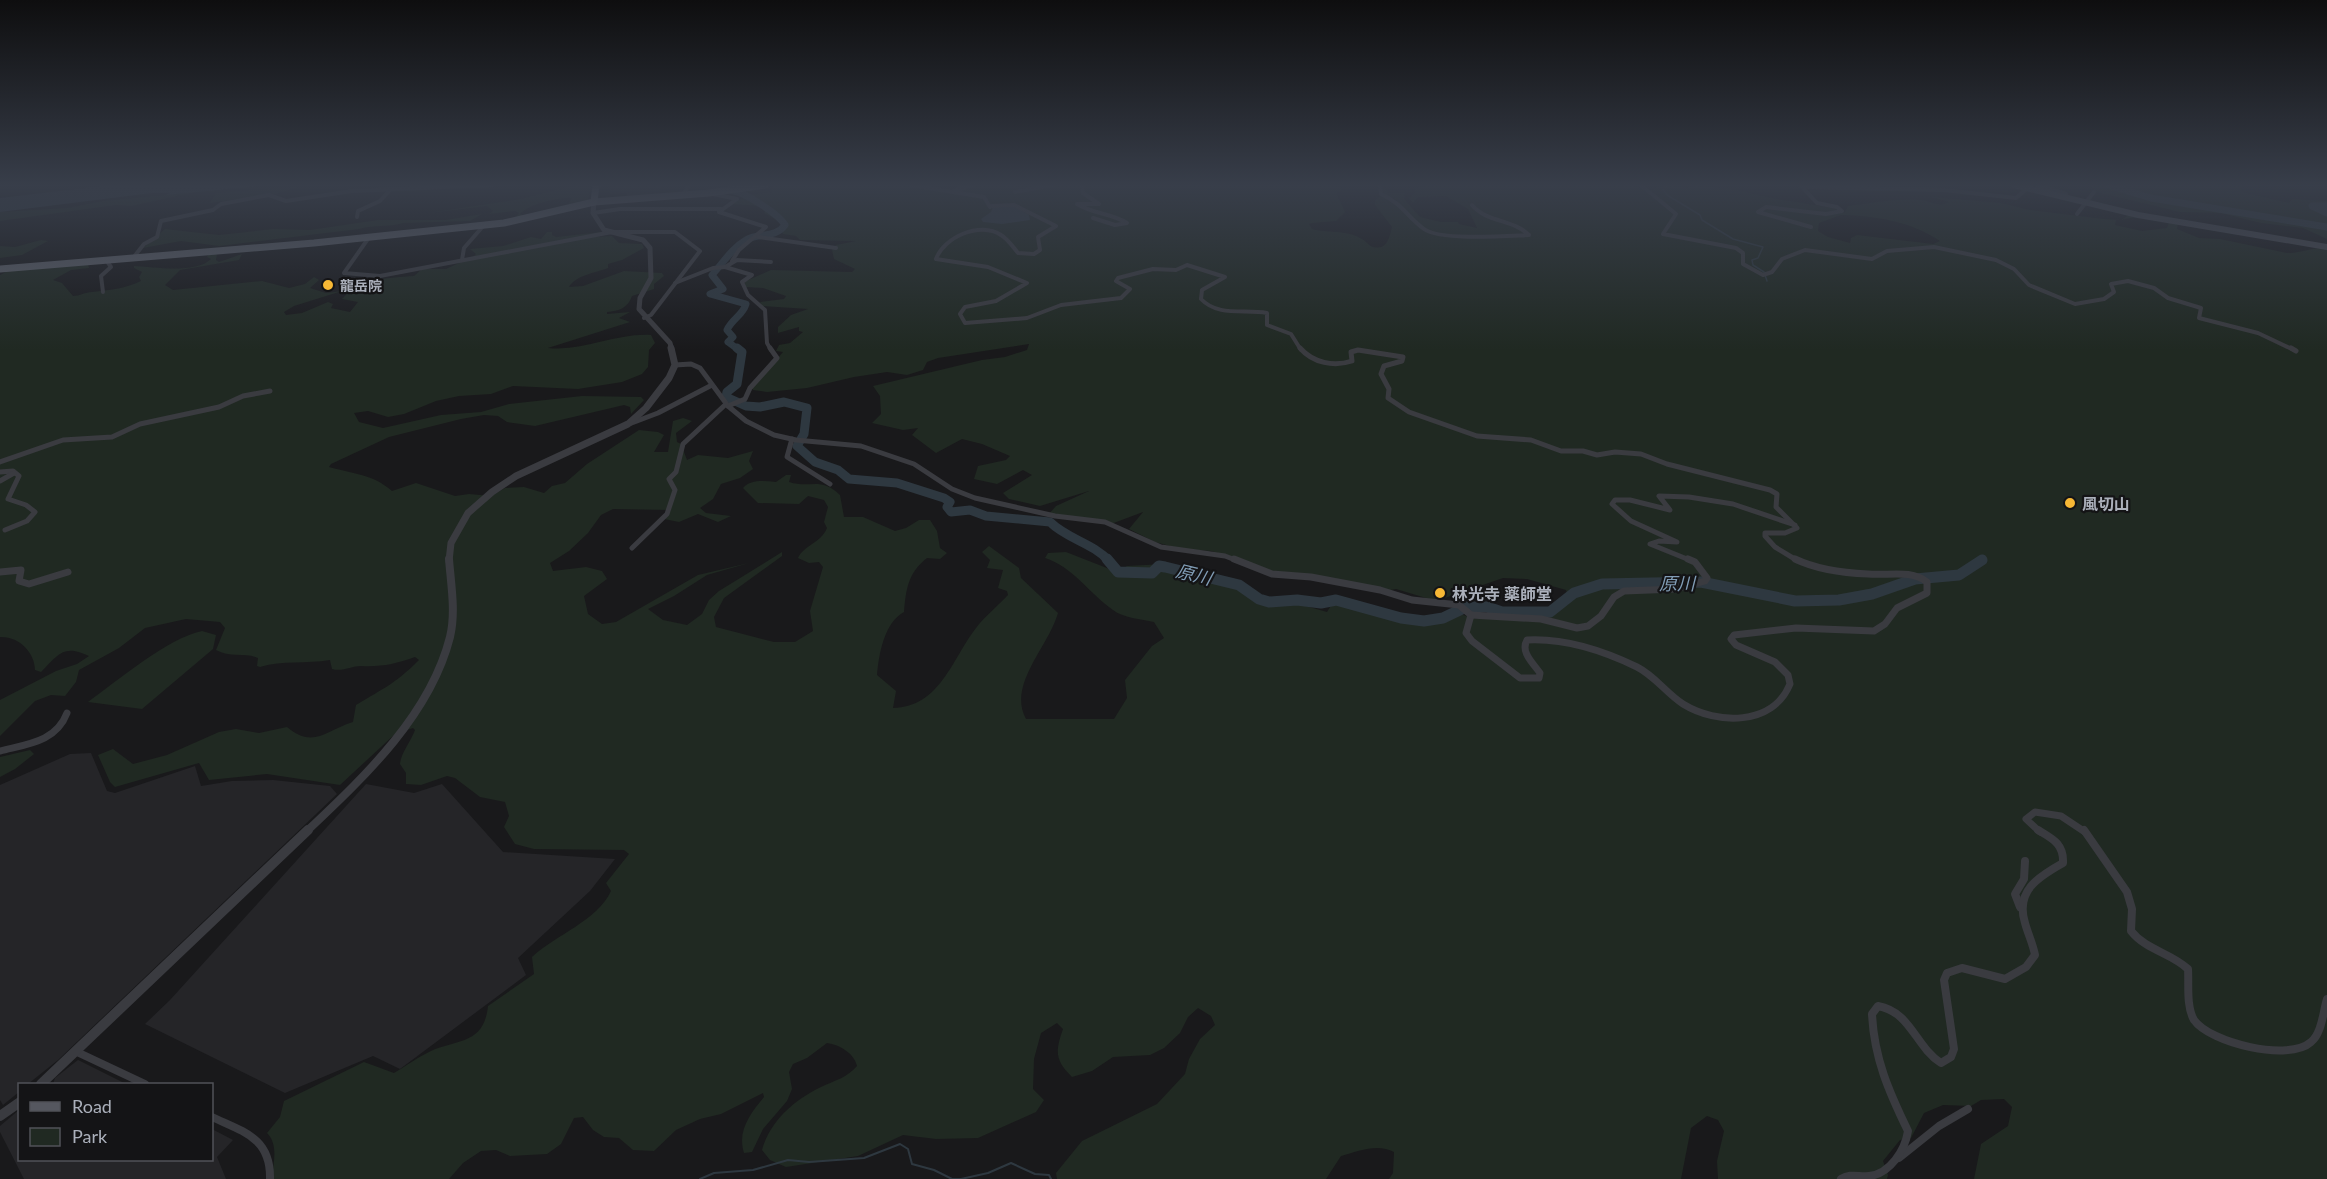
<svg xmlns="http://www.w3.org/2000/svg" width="2327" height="1179" font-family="Lato,'Noto Sans JP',sans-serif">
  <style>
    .built { fill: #252528 }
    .green { fill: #202922; fill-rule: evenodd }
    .water { fill: #2e3840 }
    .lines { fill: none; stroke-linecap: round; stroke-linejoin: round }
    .stream-far1 { stroke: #2e3840; stroke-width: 1.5 }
    .stream { stroke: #2e3840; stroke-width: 2 }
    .river-far2 { stroke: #2e3840; stroke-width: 7 }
    .river-far1 { stroke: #2e3840; stroke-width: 9 }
    .river { stroke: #2e3840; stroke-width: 11 }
    .minor-far3 { stroke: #3a3b40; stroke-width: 4 }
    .minor-far2 { stroke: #3a3b40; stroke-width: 5 }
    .minor-far1 { stroke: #3a3b40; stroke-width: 7 }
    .minor { stroke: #3a3b40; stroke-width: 8 }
    .tertiary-far3 { stroke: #3a3b40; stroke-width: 5 }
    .tertiary-far2 { stroke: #3a3b40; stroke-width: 7 }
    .tertiary-far1 { stroke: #3a3b40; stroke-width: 8 }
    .tertiary { stroke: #3a3b40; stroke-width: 10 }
    .secondary { stroke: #474950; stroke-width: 6 }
    .primary { stroke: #55575f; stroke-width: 7 }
    .trunk { stroke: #5d6068; stroke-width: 7 }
    .poi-dot { fill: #f7b835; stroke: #141416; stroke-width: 2 }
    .labels { text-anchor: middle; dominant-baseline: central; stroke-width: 4.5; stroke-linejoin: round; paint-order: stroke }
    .far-poi-label { font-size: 14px; font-weight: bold; fill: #abb0bb; stroke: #141416; text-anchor: start }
    .poi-label { font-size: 16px; font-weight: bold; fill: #abb0bb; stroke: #141416; text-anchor: start }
    .water-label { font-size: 18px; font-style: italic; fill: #819db6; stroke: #141416 }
  </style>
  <rect width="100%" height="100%" fill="#19191b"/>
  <g class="built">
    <polygon points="615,185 688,185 662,186 658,196 626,198 627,193 610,194 610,187"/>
    <polygon points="91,753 107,791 115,793 195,766 201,786 232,781 273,780 330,786 337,794 58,1060 28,1084 20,1084 19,1092 3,1105 0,1100 0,785 70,754"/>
    <polygon points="366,784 414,793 442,784 503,852 615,859 590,891 518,958 526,975 400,1069 373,1056 285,1093 145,1024 170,1000"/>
    <polygon points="78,1060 126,1084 53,1084 55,1078"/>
    <polygon points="19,1110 20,1160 212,1160 212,1129 233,1140 217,1157 226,1179 24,1179 0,1132 0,1126"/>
  </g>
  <g class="green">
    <path d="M773 185H913L948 191 956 189 957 185 1335 186 1344 189 1336 193 1345 212 1336 221 1312 223 1309 224 1312 229C1327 233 1347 230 1360 238 1368 241 1369 250 1381 247 1388 245 1390 235 1392 227L1375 205V200L1380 196 1398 201 1384 194 1383 185H1396L1383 187 1388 193H1405L1404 199 1420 217 1441 222H1458L1459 224 1477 228 1468 209 1446 196 1418 197 1413 203 1409 198 1415 193V188L1426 185H1626L1651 190 1664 185 1687 188 1698 186 1732 189 1771 198 1839 209 1838 211 1844 213 1848 206C1873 203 1896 198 1921 200 1931 201 1939 208 1949 202L1932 197 2001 203 2030 210 2104 219 2121 220 2129 215 2138 217 2116 220 2115 225 2142 231 2167 228 2169 222 2178 223 2177 229 2199 238 2220 239 2287 253C2301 253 2313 247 2327 248V1179H1974L1981 1144 2008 1126 2012 1107 2004 1099 1981 1100 1971 1106 1943 1105 1924 1113 1911 1138 1900 1140 1883 1161 1888 1175 1887 1179H1718L1717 1161 1724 1131 1718 1120 1707 1116 1691 1128 1681 1179H1389L1393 1173 1394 1152C1378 1143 1358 1151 1341 1156L1326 1179H1057L1056 1173 1082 1141 1157 1104 1185 1074 1189 1059 1200 1039 1215 1025 1211 1016 1198 1008 1188 1017 1180 1033 1164 1048 1150 1055 1113 1057 1092 1071 1072 1077C1055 1060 1055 1052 1063 1029L1057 1023 1041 1033 1034 1059 1033 1089 1044 1100 1036 1112 978 1138 936 1139 903 1135 858 1156 786 1167 770 1160 762 1150C770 1121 794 1100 821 1087 834 1081 848 1077 857 1066 854 1053 840 1045 827 1043L807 1058 793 1064 789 1072 792 1089 787 1101 763 1129 752 1152 744 1153C737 1131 750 1114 764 1097L763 1093 721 1114 700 1119 676 1130 654 1151 633 1150 619 1138 604 1137 593 1130 583 1117 574 1118 561 1144 547 1154 510 1156 496 1150 481 1151 463 1163 449 1179H268L272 1176C274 1161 278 1144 267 1133L280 1117 284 1101 364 1062 394 1073C406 1066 418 1057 431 1051 457 1039 484 1045 488 1006L534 974 532 957C557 934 597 921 611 891L606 883 629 854 624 850 534 849 515 844 504 827 509 816 505 802 480 797 455 778 447 776 421 785 406 784V773L400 764C401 753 411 741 415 730L413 728 395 734 340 785 267 774 209 780 199 763 115 787 110 782 98 755 113 749 133 764 167 755 219 732 236 729 259 733 287 727C314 749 324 731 353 722L356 705C384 688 395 684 419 660L415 657C395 664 382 667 361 666 351 666 343 672 332 669L330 660C306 664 283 660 260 667L257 666 258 658C245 652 230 658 216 650L225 628 220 622 186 619 145 628 119 648 79 670 76 682 65 696 51 695 35 701 0 736V700L56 671 77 664 89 656C63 644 59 654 41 672L35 670C35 653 19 636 0 637V275L8 271 88 264 89 268 71 270 53 280 62 283 73 296C80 296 85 292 92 292 110 290 124 289 141 281L139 277 142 272 134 268V266C154 267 196 274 211 259L207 257 209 254H217L216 260 219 262 242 254 239 260 180 270 165 285 173 290 262 281 289 288 305 284 314 277 319 280 310 288 326 293 342 291 294 306 284 312 286 315 302 313 328 302 333 304 331 308 350 312 358 302 342 299C361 278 389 278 414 276L422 269H446L474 256 476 254 470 249 503 246 531 237 541 239 547 232H552V235L556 237 602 232 595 237 612 236 619 243 642 244 644 248 622 260 608 264V268C595 273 576 275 569 287L583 286 624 271 662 273 664 276 654 284V289L632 296C628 308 619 311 607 312V314L630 312 619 318 630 322 548 348C583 352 615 333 651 335L655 343 649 350 648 367 642 374 622 382 578 389 513 386 491 394 459 396 436 401 404 414 388 417 368 411 354 413 359 422 383 428 441 415 481 412 509 404 582 396 641 397 644 400 631 414 630 407 624 405 535 426 507 422 498 416 484 415 461 419 389 437 331 464 329 467C353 474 373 474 392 491L416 483 455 496 469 494 491 496 505 488 524 487 544 493 552 486 565 483 587 464 639 430 658 432 664 435 654 452H668L673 421 683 418 692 421 676 433 677 442 681 444 687 460 698 455 728 458 753 451 749 461 753 469 740 478 721 484 713 499 700 508 706 513 731 516 718 522 698 514 679 522 664 519 671 510 613 509 601 515 588 533 569 551 550 563 553 571 586 567 602 571 607 579 584 596 588 614 602 624 616 622 698 575 749 563 707 575 674 596 648 609 663 620 687 625 702 614 709 600 719 591 782 552V556L724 598 714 617 716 627 774 642H795L813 631 810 611 823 567 819 562 809 563 798 558C804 545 821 543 827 528L824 522 828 507 824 500 808 496 799 504 758 503 743 488C751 479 764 481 776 482L786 475H791L789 482C811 489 820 476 840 495L844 517H863L895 531 906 528 919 520H930L937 531 940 548 947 553 940 559 927 558C908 573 906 589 904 612 884 623 879 654 877 675L896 691 893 708C940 707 952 659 976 628 985 616 998 606 1008 595L1007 591 998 588 1003 570 987 568 990 560 982 552 989 546 1019 568 1021 578 1058 613C1049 646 1007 685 1026 719H1114L1127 698 1125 680 1152 646 1164 638 1154 622C1141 619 1123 618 1113 610 1090 594 1072 566 1045 558L1048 553 1066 552 1117 572 1127 566 1164 564 1234 586 1257 602 1295 603 1327 612 1332 604 1341 603C1376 613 1423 636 1457 613L1476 619 1546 615 1561 609 1568 597 1566 590 1527 579 1503 578 1436 601 1396 589 1385 591 1265 572 1236 558 1211 551 1181 549 1155 542 1129 529 1143 512 1111 524 1048 515 1056 506 1089 491 1040 506 1009 499 1003 493 1032 475 1023 470 997 484 974 479 978 466 1006 460 1010 456 982 444 962 439 936 453 912 435 918 428 903 430 872 423 881 414 880 396 873 386 982 360 1005 357 1027 350 1029 344 938 358 927 362 923 370 907 375 887 372 854 377 807 388 767 392 753 390V387L783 352 776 351 779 345 790 343 803 332 799 331V327L778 333V327L791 315 808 309 762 306 760 302 784 299 786 296 763 288 746 287 744 282 771 270 852 272 855 269 834 259 832 250 836 245 856 241 800 240 796 236 783 234 780 229 782 222 764 213 766 209 761 206 732 204 749 195 772 192ZM1841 215C1876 216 1910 221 1940 241L1933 244 1857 235 1851 238 1850 243 1828 237 1818 231 1819 223Z"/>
    <polygon points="2087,185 2241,185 2241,192 2289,203 2292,199 2327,201 2327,239 2303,228 2261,223 2221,213 2180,212 2097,192 2094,190 2095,188"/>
    <path d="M572 186 591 187 588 200 568 205 572 198C559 197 528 204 520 214L526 216 515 218 519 213 515 211 489 214 493 211 487 206 428 213 521 199Z"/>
    <polygon points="298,187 275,194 210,203 216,193"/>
    <polygon points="195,192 132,206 116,205 0,221 0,212 67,208 104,201"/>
    <path d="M482 214 470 221 403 223C387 228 376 224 359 229L219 246 181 241 143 248 165 229 219 235 273 229 310 230 378 220H446Z"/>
    <polygon points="41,240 48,241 22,255 0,258 0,246 15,247"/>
    <path d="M202 631 216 635 213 649 142 709 88 702C117 681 168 638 202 631Z"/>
    <polygon points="30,750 34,754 15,769 0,777 0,757"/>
  </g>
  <g class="water">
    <polygon points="111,185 270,185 166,195 169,193 152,193 0,212 0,198"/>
    <polygon points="1014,206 1029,215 1030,220 1002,224 983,222 981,219 991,212 993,207"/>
  </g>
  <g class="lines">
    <polyline class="stream-far1" points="1667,185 1663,190 1667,195 1700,215 1702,220 1733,239 1763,247 1758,258 1752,260 1753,265 1764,272 1767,281"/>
    <polyline class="stream" points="700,1179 714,1173 753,1170 788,1160 809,1162 864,1158 900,1144 908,1149 912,1164 934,1170 952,1179 961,1179 988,1173 1011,1163 1035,1174 1049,1175 1051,1179"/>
    <g class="river-far2">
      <polyline points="2108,185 2151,198 2327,227"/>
      <path d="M738 187 734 191C745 193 779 214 785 225 775 239 759 232 746 240 732 248 723 263 712 275L723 289 710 294 746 304C743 315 732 319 727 330L733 337 728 342 739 350"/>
      <polyline points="2327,206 2312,206 2327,213"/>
    </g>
    <path class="river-far1" d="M737 348 742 352 737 384 727 392 726 397 746 406 760 407 784 402 807 408 804 434 797 446 815 462 838 470 849 479 897 483 944 498 950 502 947 507 951 512 970 510 986 516 1050 522C1067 539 1093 543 1109 561"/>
    <polyline class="river" points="1107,559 1118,572 1152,573 1159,566 1165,567 1239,585 1259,599 1269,602 1297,600 1321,603 1336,600 1401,618 1424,621 1443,618 1466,607 1487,607 1502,612 1550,612 1574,593 1602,584 1701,582 1795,601 1839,600 1872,594 1915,579 1959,575 1982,560"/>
    <g class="minor-far3">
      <polyline points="592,185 600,185"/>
      <polyline points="910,185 984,197 990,207"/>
      <path d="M1082 185 1083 193 1099 204H1077C1093 214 1111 213 1127 223L1115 225 1093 218"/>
      <path d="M1380 185 1381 194C1404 205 1406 216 1424 229 1441 241 1506 236 1529 235 1513 219 1487 223 1472 205"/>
      <polyline points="1641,185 1676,214 1663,234 1736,248 1743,253 1743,264 1763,275 1772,272 1782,259 1805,250 1872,259 1887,251 1934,247 1996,260 2014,269 2029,285 2075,304 2104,299 2114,292 2111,284 2128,281 2154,288 2168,298 2201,308 2199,318 2258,333 2294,350"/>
      <polyline points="2037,185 2066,194 2064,197"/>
      <polyline points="1801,186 1817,203 1837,207 1842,211 1826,214 1766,207 1758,212 1811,227"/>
      <polyline points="1802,187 1944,190 2016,198 2031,185"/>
      <polyline points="1015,192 1053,185"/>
      <polyline points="713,194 737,199 719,212 766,227 739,250 732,261"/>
      <polyline points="683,195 689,185"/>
      <path d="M992 206 1014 205 1056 226 1038 237 1040 250 1034 254 1018 253C1013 247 1008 239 1001 235 980 221 944 237 936 259L988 267 1027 283 996 301 965 307 960 314 965 323 1027 318 1061 305 1121 298 1130 289 1116 281 1118 278 1153 269 1176 270 1187 265 1225 277 1202 290 1201 299C1218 317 1244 309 1267 313V325L1291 334 1301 350"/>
      <polyline points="593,213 620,209 721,209"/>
      <polyline points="2077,214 2094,192"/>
      <polyline points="357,217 358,211 380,201 391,189"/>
      <polyline points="370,236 344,273 380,276 612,232 675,232 700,251 651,315 644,318"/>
      <polyline points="758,237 836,248"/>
      <polyline points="133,258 144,244 157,237 161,221 213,210 221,204 269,195 286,201 352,191 492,185"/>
      <polyline points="462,260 464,248 485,224"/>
      <polyline points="771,262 737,260 725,267 752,275 742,282 748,295 765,310 767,343 771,350"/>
      <polyline points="675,283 713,268 725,267"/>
      <polyline points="103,292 101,276 111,267 106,260"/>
    </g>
    <g class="minor-far2">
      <path d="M1300 348C1313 363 1334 367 1352 361L1351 352 1358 350 1403 357 1402 361 1384 366 1381 374 1389 389 1388 398 1409 412 1477 436 1531 440 1561 451H1583L1597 455 1615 452 1641 454 1667 464 1770 490 1777 494 1776 507 1797 528 1785 533H1765V536L1775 547 1798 561"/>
      <polyline points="2291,348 2296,351"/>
      <polyline points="675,365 691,364 700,368 728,406 746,421 774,435 796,440 861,446 914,464 952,489 975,498 1055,516 1105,522 1161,547 1225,556 1238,561"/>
      <polyline points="728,406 745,399 750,388 777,358 770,348"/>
      <polyline points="629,424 658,413 712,385"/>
      <polyline points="792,439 787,457 830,484"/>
      <polyline points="0,462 63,440 112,437 140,424 219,407 243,396 270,391"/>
      <polyline points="0,472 13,471 19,476 8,499 26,505 35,512 27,521 5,530"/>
      <polyline points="0,481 14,473"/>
      <polyline points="632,548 667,514 675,490 669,479 676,472 683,444 726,404"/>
      <polyline points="1692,561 1650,544 1659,541 1677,542 1631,521 1612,504 1615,500 1630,500 1670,510 1659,496 1689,497 1733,504 1795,525"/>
    </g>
    <g class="minor-far1">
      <path d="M1234 559 1272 574 1311 577 1380 590 1412 600 1459 605 1471 615 1466 633 1472 641 1520 678H1539L1540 673C1533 663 1520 652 1527 640 1564 638 1604 651 1637 667 1655 676 1666 693 1683 704 1717 725 1773 726 1790 684L1788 675 1775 662 1736 645 1731 639 1734 635 1796 628 1874 631 1885 624 1897 608 1927 593V582C1911 569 1888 576 1868 574 1843 573 1818 570 1795 559"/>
      <polyline points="0,572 21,570 19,581 29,584 68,572"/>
      <polyline points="1471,615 1541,619 1577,628 1588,626 1601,616 1614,597 1624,591 1676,589 1705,581 1707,578 1695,562 1688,559"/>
      <path d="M0 751C27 744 56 742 67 713"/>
      <polyline points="2040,832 2026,819 2035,812 2061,816 2085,832"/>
    </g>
    <g class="minor">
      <path d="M2084 830 2127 892 2132 909 2131 931C2146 950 2171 953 2188 969 2189 984 2186 1006 2194 1020 2210 1043 2289 1062 2311 1042 2322 1033 2323 1012 2327 999"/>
      <polyline points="2020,907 2015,894 2024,879 2025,861"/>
      <polyline points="77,1052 145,1084"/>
      <path d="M212 1117C244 1132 271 1138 270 1179"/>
      <polyline points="1899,1158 1939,1126 1968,1109"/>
      <path d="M1841 1179C1851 1173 1858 1177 1869 1176 1890 1174 1905 1150 1908 1131 1889 1092 1874 1058 1872 1014L1878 1006C1911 1012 1915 1046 1941 1063L1951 1057 1954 1049 1944 980 1947 973 1962 968 2005 979 2026 967 2035 955C2033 944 2028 934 2025 923 2015 891 2038 877 2063 863 2064 844 2053 839 2038 830"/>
    </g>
    <g class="tertiary-far3">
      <polyline points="954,191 971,185"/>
      <polyline points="594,202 593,213 604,230 643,240 650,248 651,278 640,298 639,309 670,343 672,350"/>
    </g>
    <polyline class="tertiary-far2" points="449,561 451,543 468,513 492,492 516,476 628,424 646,408 669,378 675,365 671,348"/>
    <path class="tertiary-far1" d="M306 832C363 778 430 716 450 637 456 612 451 585 449 559"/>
    <g class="tertiary">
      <polyline points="41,1084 308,830"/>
      <polyline points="0,1116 20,1102"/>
    </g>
    <polyline class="secondary" points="2014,185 2138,215 2327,247"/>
    <polyline class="primary" points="594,202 709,193 765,185"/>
    <polyline class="trunk" points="0,269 314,243 504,223 594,202 596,185"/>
  </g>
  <linearGradient id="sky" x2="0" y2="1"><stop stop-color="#0e0e0f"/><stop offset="0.53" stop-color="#383e4a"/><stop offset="1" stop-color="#383e4a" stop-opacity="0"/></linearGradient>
  <rect width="2327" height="350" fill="url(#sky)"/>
  <g class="poi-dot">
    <circle cx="328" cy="285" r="6"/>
    <circle cx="2070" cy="503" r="6"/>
    <circle cx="1440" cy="593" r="6"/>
  </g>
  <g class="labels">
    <g class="far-poi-label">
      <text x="340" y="285">龍岳院</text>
    </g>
    <g class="poi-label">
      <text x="2082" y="503">風切山</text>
      <text x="1452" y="593">林光寺 薬師堂</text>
    </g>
    <g class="water-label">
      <text transform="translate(1194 574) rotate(14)">原川</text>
      <text x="1677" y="583">原川</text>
    </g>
  </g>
  <rect x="18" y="1083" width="195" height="78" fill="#141416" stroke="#505258" stroke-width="1.5"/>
  <rect x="30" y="1102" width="30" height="9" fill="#55575f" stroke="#505258" stroke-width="1.5"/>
  <text x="72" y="1113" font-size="18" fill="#abb0bb">Road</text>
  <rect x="30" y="1128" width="30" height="18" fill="#202922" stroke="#505258" stroke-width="1.5"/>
  <text x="72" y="1143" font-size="18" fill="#abb0bb">Park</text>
</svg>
